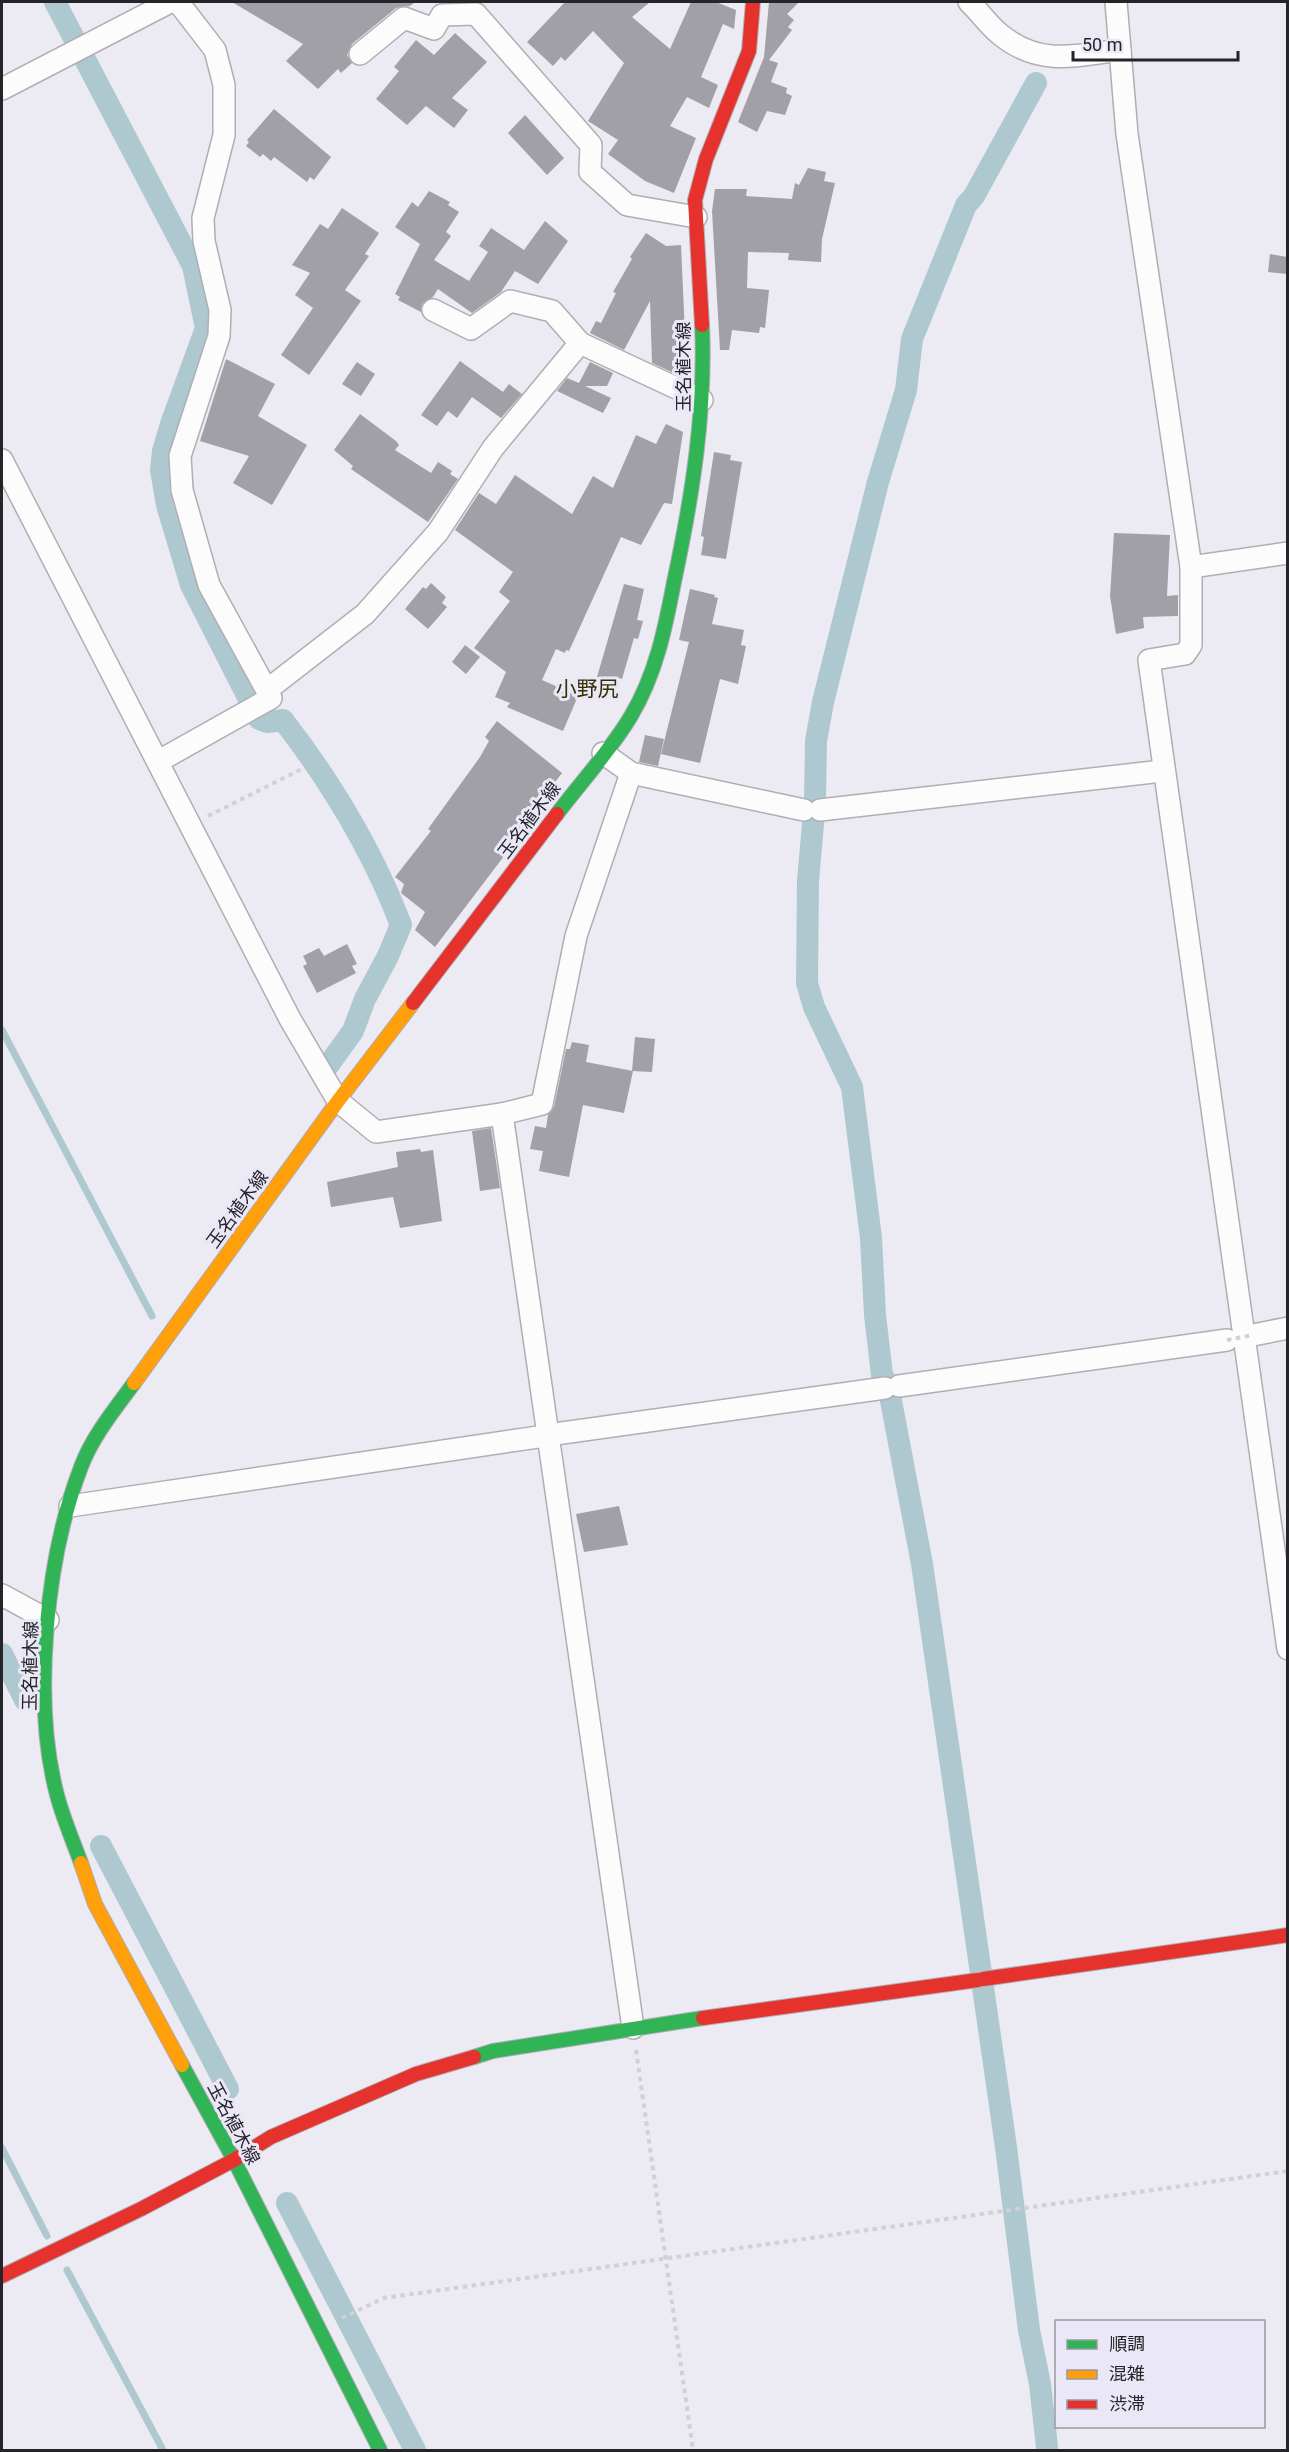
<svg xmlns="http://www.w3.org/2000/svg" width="1289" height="2452" font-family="Roboto,'Noto Sans JP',sans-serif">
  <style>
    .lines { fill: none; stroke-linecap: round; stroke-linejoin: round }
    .stream { stroke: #aec8d0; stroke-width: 7 }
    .canal { stroke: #aec8d0; stroke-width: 22 }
    .building { fill: #a1a0a6 }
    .street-casing { stroke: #b0aeb4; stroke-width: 24 }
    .fast-casing { stroke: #b0aeb4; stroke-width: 16 }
    .slow-casing { stroke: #b0aeb4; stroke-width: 16 }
    .jam-casing { stroke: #b0aeb4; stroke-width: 16 }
    .path { stroke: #d2d0d3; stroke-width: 4; stroke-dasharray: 4.5 4.5; stroke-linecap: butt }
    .street { stroke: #fcfcfd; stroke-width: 21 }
    .fast { stroke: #30b455; stroke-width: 14 }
    .slow { stroke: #ff9f0a; stroke-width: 14 }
    .jam { stroke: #e5322d; stroke-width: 14 }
    .path-bridge { stroke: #d2d0d3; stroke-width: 4; stroke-dasharray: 4.5 4.5; stroke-linecap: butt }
    .labels { text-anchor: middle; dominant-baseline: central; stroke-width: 6; stroke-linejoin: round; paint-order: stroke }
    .street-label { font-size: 18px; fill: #252429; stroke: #eae7f6 }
    .quarter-label { font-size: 21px; fill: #343004; stroke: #eae7f6 }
  </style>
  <rect width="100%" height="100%" fill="#eceaf2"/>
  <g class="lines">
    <g class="stream">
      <polyline points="2,1030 152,1316"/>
      <polyline points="2,2148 47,2236"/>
      <polyline points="67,2270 163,2450"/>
    </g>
    <g class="canal">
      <path d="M55 2 193 266 206 328 171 424 163 451 161 470 167 505 191 585 259 719 267 722 283 720C331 782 373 852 401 925L388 956 365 999 353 1031 327 1067"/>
      <polyline points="1036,83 974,196 966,205 912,339 906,390 878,482 823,702 816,741 815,801 808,881 807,983 814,1007 852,1087 871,1238 875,1315 882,1375 888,1385 922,1564 1006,2147 1029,2330 1040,2384 1047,2447"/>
      <polyline points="2,1654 25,1700"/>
      <polyline points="101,1846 228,2089"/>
      <polyline points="287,2203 415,2450"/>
    </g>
  </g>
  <g class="building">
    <polygon points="232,2 415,2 410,6 396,8 352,44 347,55 352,63 341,73 338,69 318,89 286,61 303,44"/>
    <polygon points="565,2 650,2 632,17 670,49 691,2 716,2 736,10 734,29 723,24 701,77 718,85 709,108 687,97 670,126 696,138 674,193 645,181 608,154 618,140 588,121 624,63 593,31 565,61 561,57 553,66 527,42"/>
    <polygon points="769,2 799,2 787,14 794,20 788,27 792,30 769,60 778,63 771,82 787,88 786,93 792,96 785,115 767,111 757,132 738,122 764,57"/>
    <polygon points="455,33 487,62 452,98 468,110 454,128 426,106 407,125 376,99 399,71 394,67 416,40 434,55"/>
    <polygon points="274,109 331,157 314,180 310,177 307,182 274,157 271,161 263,154 260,157 246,146 249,142 247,140"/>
    <polygon points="525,115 564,158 547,175 508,133"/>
    <polygon points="808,168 826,172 824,181 835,183 822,239 821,262 788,260 789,253 748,252 747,288 769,290 765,328 760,327 759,333 732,330 729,350 720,350 712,211 715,189 747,189 746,196 792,199 795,183 799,185"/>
    <polygon points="429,191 450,202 448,205 459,212 446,232 451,236 434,260 469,281 488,252 479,246 491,228 524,250 545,221 568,241 538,284 515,271 501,292 472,313 438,289 433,297 422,304 421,312 398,300 400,297 395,294 420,244 395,227 412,202 418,207"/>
    <polygon points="342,208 379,233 365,254 369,256 345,290 361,301 309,375 281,355 313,308 295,295 310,273 292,265 320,224 328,229"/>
    <polygon points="646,233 666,246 681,245 687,379 652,363 650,301 624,350 590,333 596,321 601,323 616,293 613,292 632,259 630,257"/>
    <polygon points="1270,254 1287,257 1287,274 1268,272"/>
    <polygon points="226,359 275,384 258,416 307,445 272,505 233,483 249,456 200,441"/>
    <polygon points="460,361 503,392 509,384 522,394 501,418 472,397 457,418 448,411 437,426 421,415"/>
    <polygon points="357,362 375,374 361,396 342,384"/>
    <polygon points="590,362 613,373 607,386 585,386 611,398 603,413 557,391 567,378 579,383"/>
    <polygon points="360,414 396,441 399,445 395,450 431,473 438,462 452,471 450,474 458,479 428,522 351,469 353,466 334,450"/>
    <polygon points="666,424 683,432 672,504 664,503 641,545 621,537 569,651 566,650 565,653 556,649 542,680 578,696 563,731 507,707 510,703 495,697 506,672 474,648 510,601 499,592 513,572 455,530 479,493 496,504 515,475 572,514 593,476 613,488 636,435 656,444"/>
    <polygon points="714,452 731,455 730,460 742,462 726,559 701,555 704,537 701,536"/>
    <polygon points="1114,533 1170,535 1167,596 1178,595 1178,616 1143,617 1144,628 1116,634 1110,596"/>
    <polygon points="431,583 446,597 442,603 447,607 428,629 405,609 423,587 426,589"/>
    <polygon points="624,584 644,589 637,620 643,621 638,639 634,638 622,679 619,678 618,683 597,677"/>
    <polygon points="690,589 715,595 714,597 718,598 712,624 744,630 741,645 746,646 738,684 720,679 700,763 661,754 689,642 679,640"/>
    <polygon points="465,645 480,657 466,674 452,662"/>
    <polygon points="497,721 562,773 543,798 546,801 435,947 415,930 425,912 401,893 404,884 395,877 431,831 428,829 480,757 489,741 485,737"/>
    <polygon points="645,735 664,739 658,766 639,762"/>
    <polygon points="347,944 357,964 352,966 356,973 317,993 303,966 307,964 303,956 319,948 324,956"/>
    <polygon points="635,1037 655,1039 652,1072 632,1071"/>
    <polygon points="572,1042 589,1045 586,1062 633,1071 624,1113 583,1105 569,1177 539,1171 543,1151 530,1149 535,1126 546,1128 548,1115 554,1107 566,1049 570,1049"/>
    <polygon points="491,1128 500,1188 480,1191 472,1131"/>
    <polygon points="420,1149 421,1152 433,1150 442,1221 400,1228 393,1197 331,1207 327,1182 398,1167 396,1152"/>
    <polygon points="619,1506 628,1545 584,1552 576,1514"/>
  </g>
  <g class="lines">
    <defs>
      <g id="street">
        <path d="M969 2C980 12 989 26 1001 35 1039 66 1075 56 1120 50"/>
        <polyline points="1116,2 1127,134 1191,567 1191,645 1185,654 1149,660 1288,1649"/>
        <polyline points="360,54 404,18 434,29 442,15 476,14 591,145 590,172 627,205 696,217"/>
        <polyline points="2,89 170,2"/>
        <polyline points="433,310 471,329 510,301 552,311 580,343 702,400"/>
        <polyline points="2,460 290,1019 338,1101 376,1132 502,1114 633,2028"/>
        <polyline points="1191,567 1288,553"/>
        <polyline points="267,690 365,614 438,532 493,448 580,343"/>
        <polyline points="603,753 631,773 804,810"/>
        <polyline points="159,761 271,698 209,585 182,490 180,456 219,336 220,310 204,241 203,218 224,135 224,85 215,50 178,2"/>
        <polyline points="820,810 1162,771"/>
        <polyline points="502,1114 542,1104 576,936 631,773"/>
        <polyline points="1253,1335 1288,1328"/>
        <polyline points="899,1386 1227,1340"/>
        <polyline points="555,1434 885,1388"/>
        <polyline points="70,1506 545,1436"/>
        <polyline points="2,1595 48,1620"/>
      </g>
      <g id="fast">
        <path d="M557 814C581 782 611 750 631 716 656 674 665 629 674 582 692 498 706 411 702 325"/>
        <path d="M81 1863C73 1841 63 1818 57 1795 32 1700 46 1558 81 1467 92 1437 115 1409 134 1383"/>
        <polyline points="474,2057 493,2051 703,2018"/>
        <polyline points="182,2065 234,2160 380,2450"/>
      </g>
      <g id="slow">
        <polyline points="134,1383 338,1101 413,1003"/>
        <polyline points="81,1863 95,1904 182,2065"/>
      </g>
      <g id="jam">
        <polyline points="702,325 695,200 706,159 749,51 753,2"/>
        <polyline points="413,1003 557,814"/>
        <polyline points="983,1979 1288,1935"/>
        <polyline points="703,2018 978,1980"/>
        <polyline points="2,2276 141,2209 234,2160 271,2137 416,2074 474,2057"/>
      </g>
    </defs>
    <use href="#street" class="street-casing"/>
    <use href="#fast" class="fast-casing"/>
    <use href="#slow" class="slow-casing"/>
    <use href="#jam" class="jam-casing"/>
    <g class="path">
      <polyline points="208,816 304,768"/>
      <polyline points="636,2050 693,2450"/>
      <polyline points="342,2318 384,2298 1288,2171"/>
    </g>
    <use href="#street" class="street"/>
    <use href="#fast" class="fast"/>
    <use href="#slow" class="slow"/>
    <use href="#jam" class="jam"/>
    <polyline class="path-bridge" points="1227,1340 1253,1335"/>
  </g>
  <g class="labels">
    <g class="street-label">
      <text transform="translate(683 367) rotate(-90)">玉名植木線</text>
      <text transform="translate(529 820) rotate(-53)">玉名植木線</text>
      <text transform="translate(237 1209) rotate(-54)">玉名植木線</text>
      <text transform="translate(30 1666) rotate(-89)">玉名植木線</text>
      <text transform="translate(234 2123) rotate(62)">玉名植木線</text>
    </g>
    <g class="quarter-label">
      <text x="587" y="689">小野尻</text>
    </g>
  </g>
  <rect width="1289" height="2452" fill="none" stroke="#252429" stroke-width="6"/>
  <rect x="1055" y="2320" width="210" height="108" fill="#eae7f6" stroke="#9b99a4" stroke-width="1.5"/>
  <rect x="1067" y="2340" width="30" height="9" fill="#30b455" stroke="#9b99a4" stroke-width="1.5"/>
  <text x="1109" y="2350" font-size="18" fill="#252429">順調</text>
  <rect x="1067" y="2370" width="30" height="9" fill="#ff9f0a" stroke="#9b99a4" stroke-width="1.5"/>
  <text x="1109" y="2380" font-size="18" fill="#252429">混雑</text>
  <rect x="1067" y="2400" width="30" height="9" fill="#e5322d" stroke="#9b99a4" stroke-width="1.5"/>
  <text x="1109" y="2410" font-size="18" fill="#252429">渋滞</text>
  <path d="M1073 51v9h165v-9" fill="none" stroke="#252429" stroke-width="3"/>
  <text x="1082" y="51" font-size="18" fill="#252429" stroke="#eae7f6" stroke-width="4.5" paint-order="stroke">50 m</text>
</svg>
